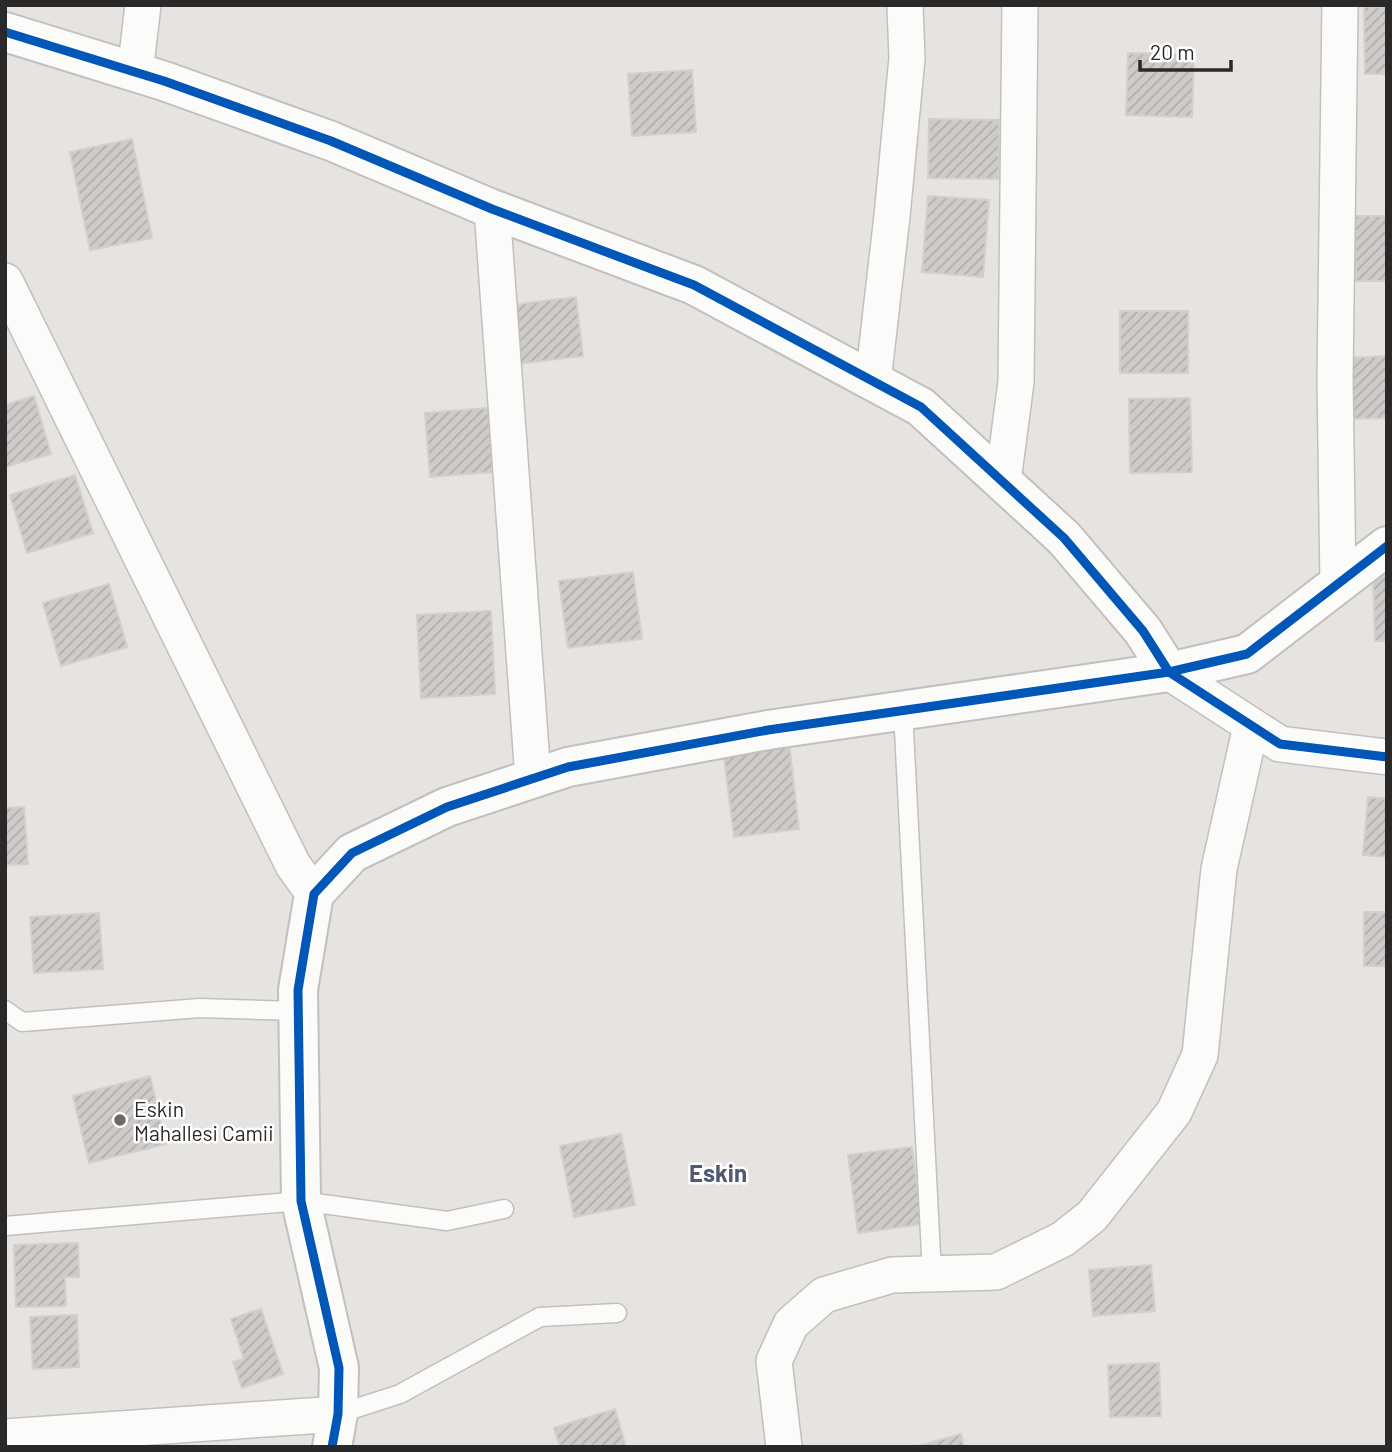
<svg xmlns="http://www.w3.org/2000/svg" width="1392" height="1452" font-family="Barlow,sans-serif">
  <style>
    .building { fill: url(#building-hatch); stroke: #d2cfcc; stroke-width: 2 }
    .lines { fill: none; stroke-linecap: round; stroke-linejoin: round }
    .service-casing { stroke: #c1c0c0; stroke-width: 21 }
    .minor-casing { stroke: #c1c0c0; stroke-width: 38 }
    .tertiary-casing { stroke: #c1c0c0; stroke-width: 42 }
    .service { stroke: #fbfbfa; stroke-width: 18 }
    .minor { stroke: #fbfbfa; stroke-width: 35 }
    .tertiary { stroke: #fbfbfa; stroke-width: 38 }
    .cycleway-casing { stroke: #fff; stroke-width: 13 }
    .cycleway { stroke: #0057b8; stroke-width: 9 }
    .poi-dot { fill: #6c6a69; stroke: #fff; stroke-width: 2.5 }
    .labels { text-anchor: middle; dominant-baseline: central; stroke-width: 5; stroke-linejoin: round; paint-order: stroke }
    .poi-label { font-size: 21px; fill: #292929; stroke: #fff; text-anchor: start }
    .quarter-label { font-size: 24px; font-weight: bold; fill: #4f5874; stroke: #fff }
  </style>
  <defs>
    <pattern id="building-hatch" width="6" height="6" patternUnits="userSpaceOnUse" patternTransform="scale(1.75)"><rect width="6" height="6" fill="#cecbc9"/><path d="M-1 1l2-2M0 6l6-6M5 7l2-2" fill="none" stroke="#b1aead"/></pattern>
  </defs>
  <rect width="100%" height="100%" fill="#e7e3e0"/>
  <g class="building">
    <polygon points="1364,7 1387,7 1387,74 1365,74"/>
    <polygon points="1128,53 1194,54 1192,117 1126,115"/>
    <polygon points="692,70 696,132 632,136 628,74"/>
    <polygon points="929,119 999,120 999,179 928,178"/>
    <polygon points="132,139 152,238 90,250 70,152"/>
    <polygon points="928,196 989,200 983,277 922,272"/>
    <polygon points="1355,216 1387,216 1387,281 1356,281"/>
    <polygon points="576,297 583,356 517,364 510,305"/>
    <rect x="1120" y="311" width="68" height="62"/>
    <polygon points="1387,356 1387,418 1350,419 1348,358"/>
    <polygon points="34,396 51,454 5,467 5,405"/>
    <polygon points="1190,398 1192,472 1130,473 1129,399"/>
    <polygon points="488,408 493,472 430,477 425,413"/>
    <polygon points="75,475 93,533 27,553 10,495"/>
    <polygon points="633,572 642,639 568,648 559,581"/>
    <polygon points="1373,576 1387,576 1387,641 1375,641"/>
    <polygon points="109,584 127,647 61,666 43,603"/>
    <polygon points="491,611 495,694 421,698 417,615"/>
    <polygon points="789,742 799,829 734,837 723,750"/>
    <polygon points="1368,797 1387,799 1387,857 1363,855"/>
    <polygon points="24,807 28,864 5,865 5,808"/>
    <rect x="1364" y="912" width="23" height="54"/>
    <polygon points="99,913 103,969 34,973 30,917"/>
    <polygon points="150,1076 166,1144 89,1163 73,1096"/>
    <polygon points="621,1134 635,1205 574,1217 560,1146"/>
    <polygon points="912,1147 922,1224 858,1233 848,1155"/>
    <polygon points="78,1243 79,1277 65,1277 66,1306 16,1307 14,1245"/>
    <polygon points="1151,1265 1155,1311 1093,1316 1089,1270"/>
    <polygon points="261,1309 283,1374 242,1388 233,1362 244,1359 231,1319"/>
    <polygon points="77,1315 79,1367 33,1369 30,1317"/>
    <polygon points="1159,1363 1161,1416 1110,1417 1108,1365"/>
    <polygon points="615,1409 626,1447 560,1447 554,1428"/>
    <polygon points="961,1434 964,1447 915,1447"/>
  </g>
  <g class="lines">
    <defs>
      <g id="service">
        <polyline points="903,711 932,1274"/>
        <polyline points="5,1010 22,1022 200,1008 298,1011"/>
        <polyline points="5,1226 301,1201 447,1221 504,1209"/>
        <polyline points="338,1414 400,1394 540,1317 617,1313"/>
      </g>
      <g id="minor">
        <polyline points="135,73 143,5"/>
        <polyline points="492,209 533,778"/>
        <polyline points="5,281 293,865 314,894"/>
        <polyline points="873,381 892,216 907,58 905,5"/>
        <polyline points="1003,481 1016,382 1020,5"/>
        <polyline points="1338,584 1335,378 1340,5"/>
        <polyline points="1169,672 1280,744 1387,757"/>
        <polyline points="5,1437 338,1414"/>
        <polyline points="784,1447 774,1361 791,1324 824,1295 892,1275 996,1272 1063,1239 1092,1216 1174,1112 1200,1055 1219,869 1251,726"/>
      </g>
      <g id="tertiary">
        <polyline points="5,32 164,81 331,141 492,209 694,285 921,407 1064,538 1143,631 1169,672"/>
        <polyline points="332,1447 338,1414 339,1368 301,1201 298,990 314,894 352,853 447,807 568,767 768,730 1169,672 1247,654 1387,546"/>
      </g>
    </defs>
    <use href="#service" class="service-casing"/>
    <use href="#minor" class="minor-casing"/>
    <use href="#tertiary" class="tertiary-casing"/>
    <use href="#service" class="service"/>
    <use href="#minor" class="minor"/>
    <use href="#tertiary" class="tertiary"/>
    <defs>
      <g id="cycleway">
        <polyline points="5,32 164,81 331,141 492,209 694,285 921,407 1064,538 1143,631 1169,672 1280,744 1387,757"/>
        <polyline points="332,1447 338,1414 339,1368 301,1201 298,990 314,894 352,853 447,807 568,767 768,730 1169,672 1247,654 1387,546"/>
      </g>
    </defs>
    <use href="#cycleway" class="cycleway-casing"/>
    <use href="#cycleway" class="cycleway"/>
  </g>
  <circle class="poi-dot" cx="120" cy="1120" r="7"/>
  <g class="labels">
    <g class="poi-label">
      <text x="134" y="1108">Eskin<tspan x="134" dy="24">Mahallesi Camii</tspan></text>
    </g>
    <g class="quarter-label">
      <text x="718" y="1172">Eskin</text>
    </g>
  </g>
  <rect width="1392" height="1452" fill="none" stroke="#292929" stroke-width="14"/>
  <path d="M1140 60v10h91v-10" fill="none" stroke="#292929" stroke-width="3.5"/>
  <text x="1150" y="60" font-size="21" fill="#292929" stroke="#ffffff" stroke-width="5" paint-order="stroke">20 m</text>
</svg>
